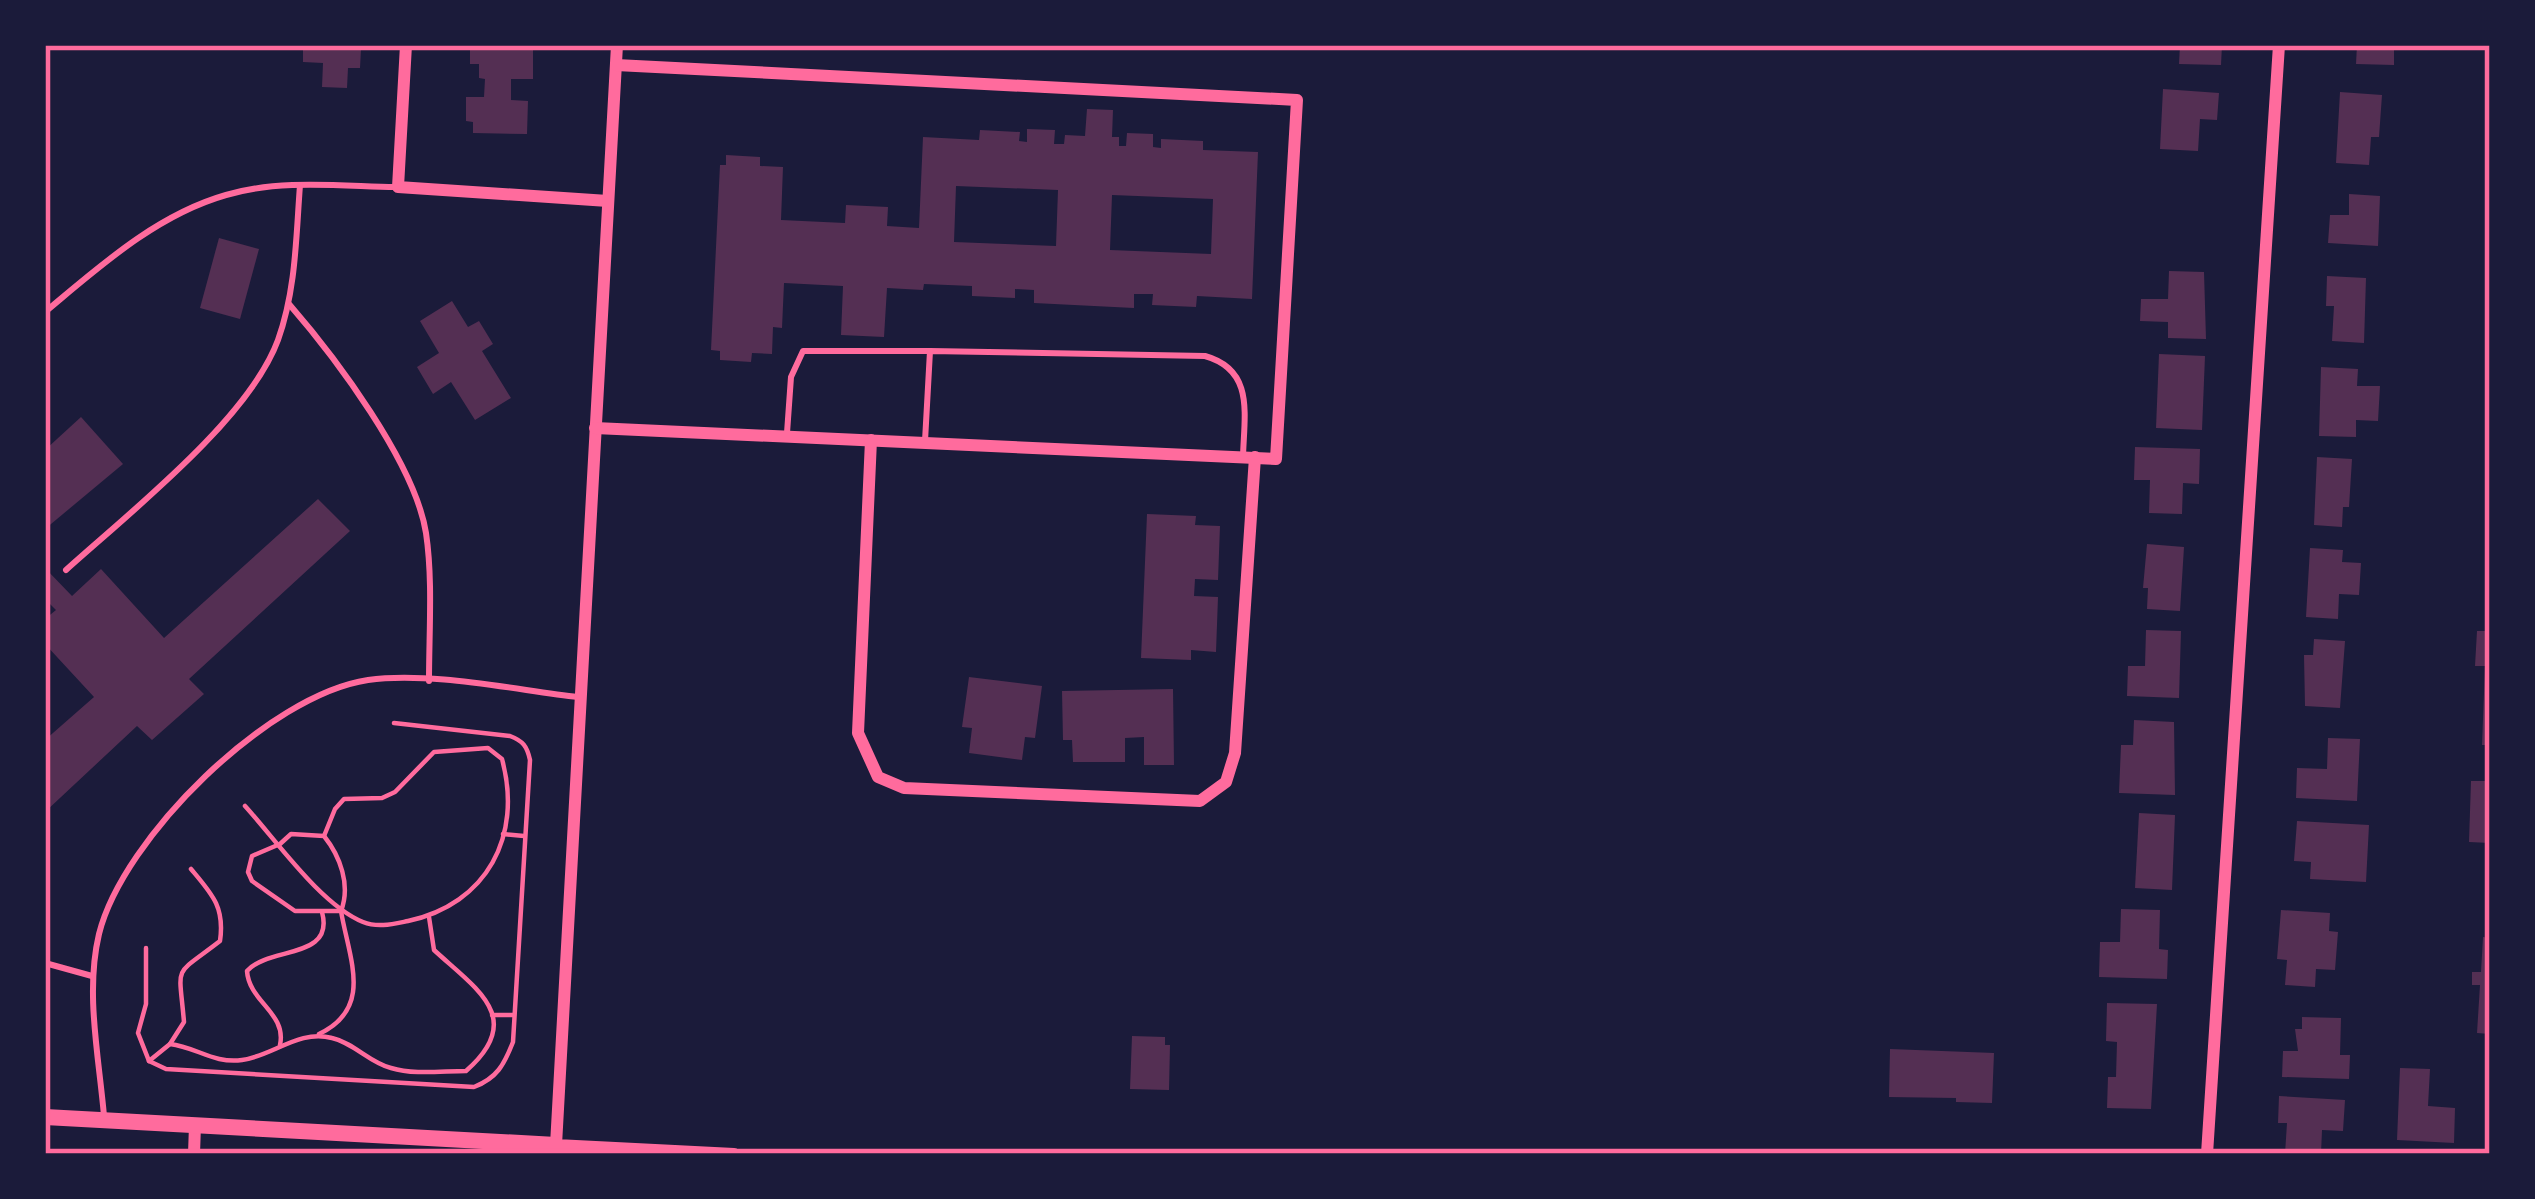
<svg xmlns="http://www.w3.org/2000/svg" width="2535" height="1199" font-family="'Varela Round',sans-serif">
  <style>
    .building { fill: #542f53; fill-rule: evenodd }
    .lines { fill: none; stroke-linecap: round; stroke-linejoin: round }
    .path { stroke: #ff6b9d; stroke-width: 4.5 }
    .service { stroke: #ff6b9d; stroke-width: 6 }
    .minor { stroke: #ff6b9d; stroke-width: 12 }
    .secondary { stroke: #ff6b9d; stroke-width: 16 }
    .neatline { fill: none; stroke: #ff6b9d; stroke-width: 4.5 }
  </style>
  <rect width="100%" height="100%" fill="#1b1b3a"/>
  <g class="building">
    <polygon points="303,45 356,45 361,49 360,68 348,68 347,88 322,87 323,63 303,62"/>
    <polygon points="512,45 512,49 533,49 533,79 511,79 511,100 528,101 527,134 473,133 473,122 466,121 466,97 484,97 485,79 479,78 479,64 470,64 470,46"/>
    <polygon points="2180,45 2222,45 2221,65 2179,64"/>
    <polygon points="2357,45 2394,45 2394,65 2356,64"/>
    <polygon points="2163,89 2219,93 2217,120 2200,119 2198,151 2160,149"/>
    <polygon points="2340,92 2382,95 2379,137 2371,137 2369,165 2336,163"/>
    <path d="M1087 109 1113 110 1112 137H1119V146H1126L1127 133 1153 134V147L1161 148V139L1203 141V150L1258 152 1252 299 1197 296 1196 307 1152 305 1153 294H1134V308L1034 303V290L1015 289V298L972 296V286L924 284 923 290 887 288 884 337 841 335 843 286 784 283 782 328 773 327 772 354 752 353 751 362 720 360V351L711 350 720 165H726V155L760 157V166L783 167 781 220 845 223 846 205 888 207 887 226 919 228 923 137 979 140 980 130 1020 132 1019 141 1027 142V129L1055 130 1054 144H1064L1065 135 1085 136ZM956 186 1058 190 1056 246 954 242ZM1112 195 1213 199 1211 254 1110 250Z"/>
    <polygon points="2349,194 2380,196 2378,246 2328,243 2330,215 2349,215"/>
    <polygon points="219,238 259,249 240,319 200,308"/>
    <polygon points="2169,271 2204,272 2206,339 2168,338 2168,322 2140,321 2141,299 2168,299"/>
    <polygon points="2327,276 2366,278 2364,343 2332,341 2334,306 2326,306"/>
    <polygon points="452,301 468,327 479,321 493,344 482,351 511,398 475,420 451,382 433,394 417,367 439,353 420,321"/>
    <polygon points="2159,354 2205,356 2202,430 2156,428"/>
    <polygon points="2321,367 2358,369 2357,386 2380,386 2378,421 2356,420 2356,437 2319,436"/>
    <polygon points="81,417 123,464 45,529 45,450"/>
    <polygon points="2135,447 2200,449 2199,484 2183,483 2182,514 2149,513 2150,480 2134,480"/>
    <polygon points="2317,457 2352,459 2349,507 2343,507 2342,527 2314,525"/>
    <polygon points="318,499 350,531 189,679 204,694 152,740 137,726 45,812 45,740 94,697 45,644 45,619 56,610 45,599 45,568 72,596 101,569 164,638"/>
    <polygon points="1147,514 1196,516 1195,525 1220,526 1218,580 1195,579 1194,596 1218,597 1216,652 1191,650 1191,660 1141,658"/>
    <polygon points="2147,544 2184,547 2180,611 2147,609 2148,588 2143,588"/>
    <polygon points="2310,548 2343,550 2342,562 2361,563 2359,595 2339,594 2338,619 2306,617"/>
    <polygon points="2146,630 2181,631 2179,698 2127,696 2128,666 2145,666"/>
    <polygon points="2477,631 2490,631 2490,745 2482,745 2485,666 2475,666"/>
    <polygon points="2314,639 2345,641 2340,708 2305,706 2304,655 2313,655"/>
    <polygon points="969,677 1042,686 1035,738 1025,737 1022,760 969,753 972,728 962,727"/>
    <polygon points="1173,689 1174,765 1144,765 1144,737 1125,738 1125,762 1073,762 1072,740 1063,740 1062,691"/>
    <polygon points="2134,720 2174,722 2175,795 2119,793 2121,745 2133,745"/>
    <polygon points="2328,738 2360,739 2357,801 2296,798 2297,768 2327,769"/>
    <polygon points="2471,781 2490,781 2490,843 2469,842"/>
    <polygon points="2139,813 2175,815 2172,890 2135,888"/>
    <polygon points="2297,821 2369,825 2366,882 2310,879 2311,862 2294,861"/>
    <polygon points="2121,909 2160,910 2159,949 2168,950 2167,979 2099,977 2100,942 2120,942"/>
    <polygon points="2281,910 2330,913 2329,931 2338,932 2335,970 2316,969 2315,987 2285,985 2287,960 2277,959"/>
    <polygon points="2483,937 2490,938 2490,1034 2477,1033 2480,985 2472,985 2472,972 2481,972"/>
    <polygon points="2107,1003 2157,1004 2151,1109 2107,1108 2108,1077 2116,1077 2117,1042 2106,1041"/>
    <polygon points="2302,1017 2341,1018 2340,1055 2350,1055 2349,1079 2282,1077 2283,1051 2298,1051 2295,1029 2302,1029"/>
    <polygon points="1132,1036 1165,1037 1165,1045 1170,1045 1169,1090 1130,1089"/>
    <polygon points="1890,1049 1994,1053 1992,1103 1956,1102 1956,1098 1889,1097"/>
    <polygon points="2400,1068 2430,1069 2428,1106 2455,1108 2454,1143 2397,1140"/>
    <polygon points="2279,1096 2345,1100 2343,1131 2322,1130 2321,1154 2285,1154 2287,1123 2278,1123"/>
  </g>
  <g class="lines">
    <g class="path">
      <path d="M245 806C276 840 321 905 363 922 378 928 393 924 408 921 487 904 523 836 502 759L488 748 434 752 395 792 382 798 344 799 335 809 324 836"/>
      <polyline points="503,834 524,836"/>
      <path d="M146 948V1004L138 1033 149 1061 166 1069 474 1087C497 1078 504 1065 513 1042L530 760C527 746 523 741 510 736L394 723"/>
      <polyline points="492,1015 514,1015"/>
      <path d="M319 1034C374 1008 349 959 341 911 351 885 340 856 324 836L291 834 280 844 252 856 248 872 252 881 295 911H341"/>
      <path d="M170 1044C196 1047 214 1064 242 1060 273 1056 299 1029 332 1038 354 1043 370 1063 391 1068 414 1075 442 1071 466 1071 527 1018 475 988 434 950L429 917"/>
      <path d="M280 1045C287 1013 249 1002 247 971 269 946 335 960 322 912"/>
      <path d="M149 1061 170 1044 184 1022C179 962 172 978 220 941 225 907 212 894 191 869"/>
    </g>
    <g class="service">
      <path d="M289 304C335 357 415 463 426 533 433 580 429 632 429 681"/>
      <path d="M45 312C99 267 156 215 226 195 279 179 340 186 395 187"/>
      <polyline points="787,433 791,377 803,351 930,351"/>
      <path d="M925 441 930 351 1205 356C1255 370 1244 415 1243 457"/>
      <path d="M66 570C129 513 249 419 278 340 296 290 296 237 300 185"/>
      <polyline points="45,963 92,976"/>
      <path d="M104 1116C99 1057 85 993 99 934 123 838 268 695 368 680 429 671 516 690 578 697"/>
    </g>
    <g class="minor">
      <polyline points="406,45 398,187 608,201"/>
      <polyline points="617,45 556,1145 734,1154"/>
      <polyline points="595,428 1276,459 1297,100 616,65"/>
      <polyline points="871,440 858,733 878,777 904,788 1200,801 1226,782 1235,753 1255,457"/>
      <polyline points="194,1154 195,1125"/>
      <polyline points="2207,1154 2279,45"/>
    </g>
    <polyline class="secondary" points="45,1117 556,1145 556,1154"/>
  </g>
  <rect width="2535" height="1199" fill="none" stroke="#1b1b3a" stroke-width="96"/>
  <rect x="48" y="48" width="2439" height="1103" class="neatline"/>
</svg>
